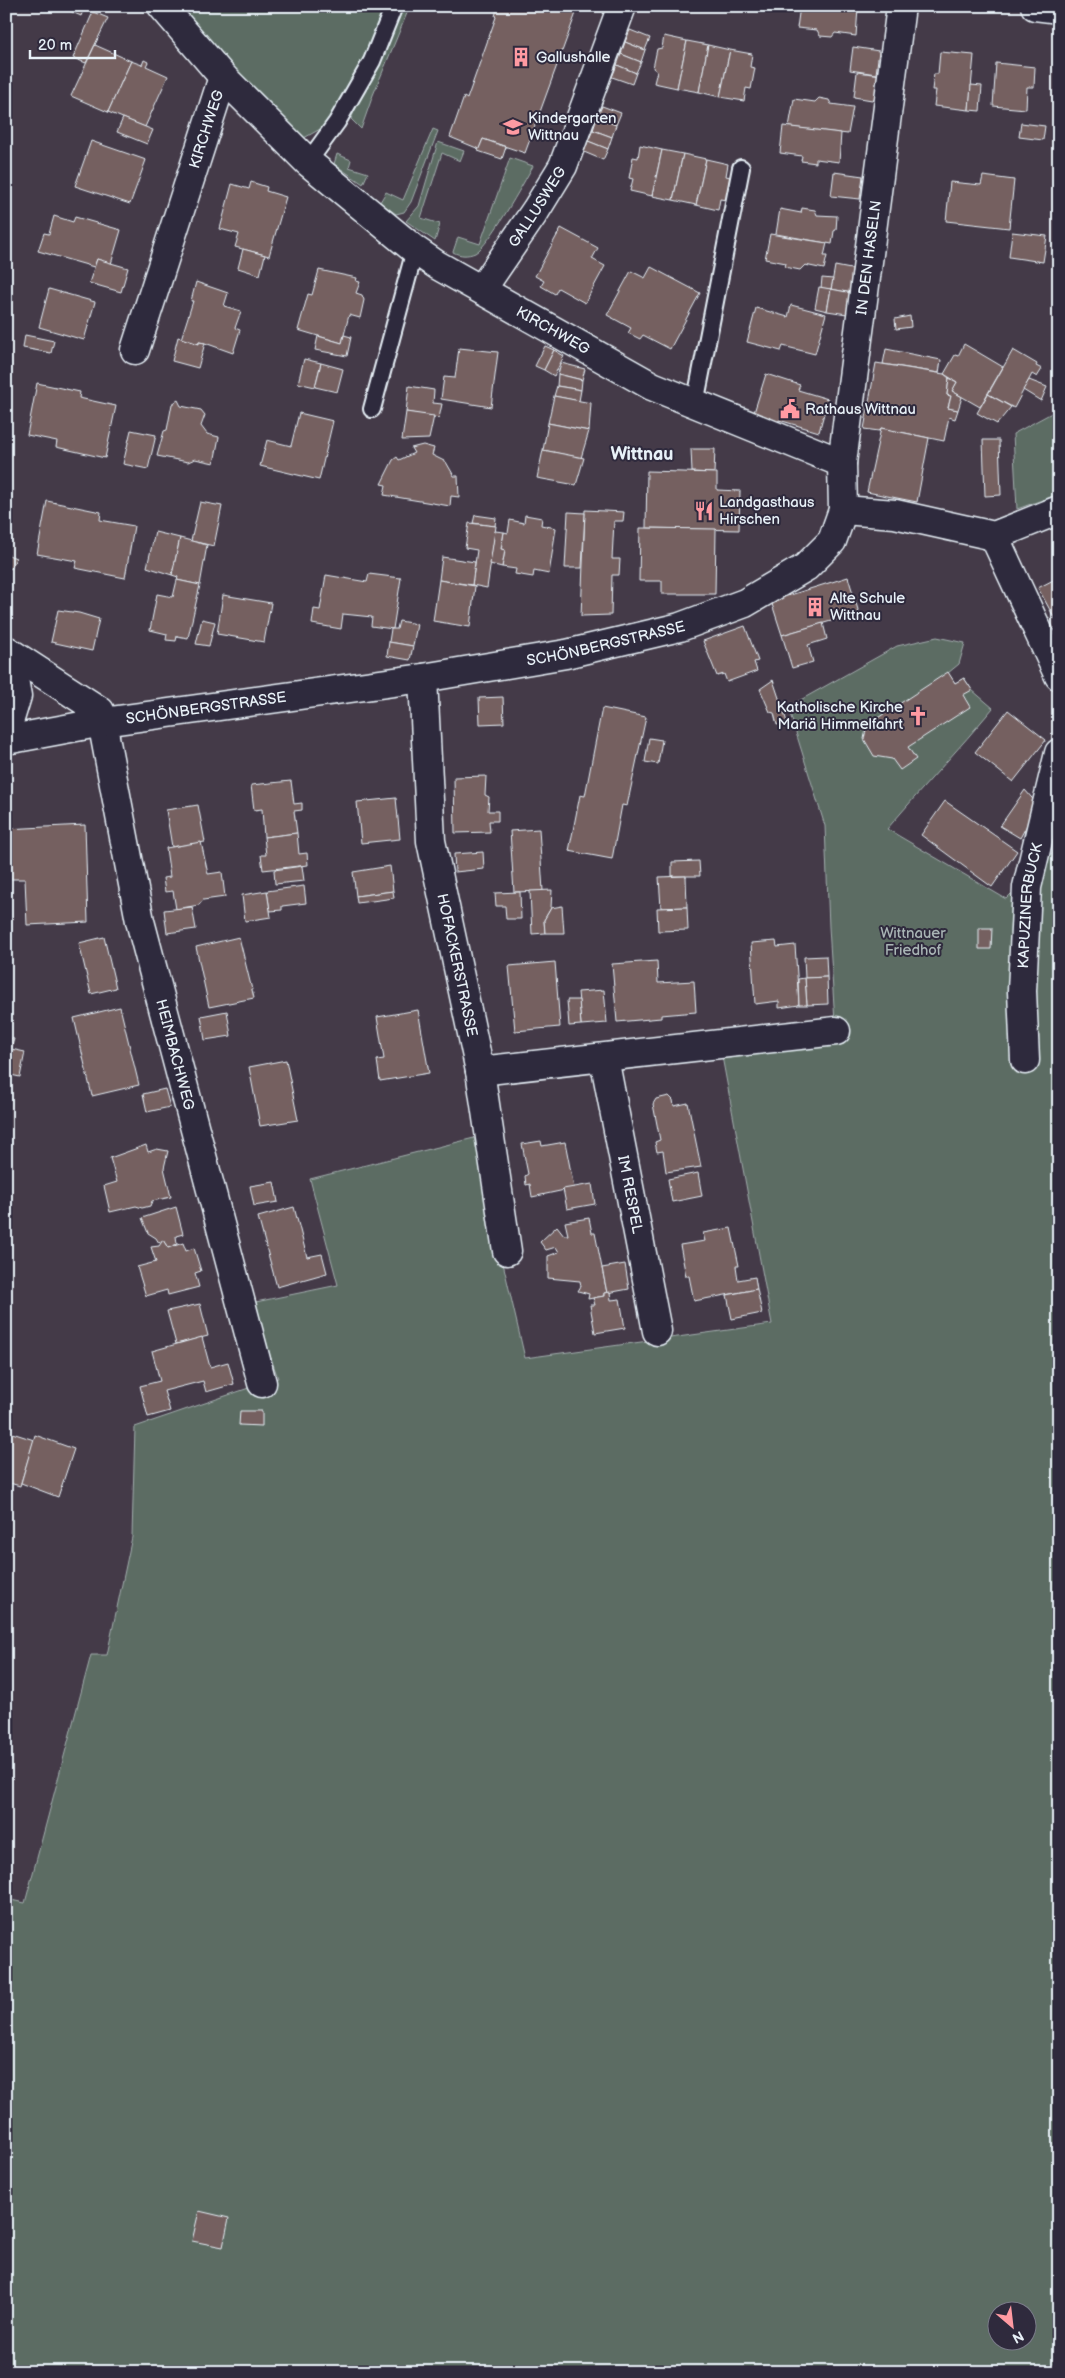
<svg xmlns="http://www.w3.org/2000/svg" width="1065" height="2378" font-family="'Balsamiq Sans',sans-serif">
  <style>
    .green { fill: #5c6c63; stroke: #a2aeae; fill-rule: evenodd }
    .building { fill: #746061; stroke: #e8f1f8 }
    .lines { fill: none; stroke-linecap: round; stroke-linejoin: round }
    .service-casing { stroke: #e8f1f8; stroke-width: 20 }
    .minor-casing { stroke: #e8f1f8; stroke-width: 31 }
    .tertiary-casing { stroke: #e8f1f8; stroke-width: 31 }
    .service { stroke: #2f2a3d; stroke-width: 16 }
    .minor { stroke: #2f2a3d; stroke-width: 28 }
    .tertiary { stroke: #2f2a3d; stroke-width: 28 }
    .labels { text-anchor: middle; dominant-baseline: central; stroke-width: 4; stroke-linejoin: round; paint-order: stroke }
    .poi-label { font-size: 15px; fill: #e8f1f8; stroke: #2f2a3d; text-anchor: start }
    .street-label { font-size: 15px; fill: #e8f1f8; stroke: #2f2a3d }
    .park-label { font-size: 15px; fill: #a9b5b5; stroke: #2f2a3d }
    .quarter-label { font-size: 18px; font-weight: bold; fill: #e8f1f8; stroke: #2f2a3d }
  </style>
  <rect width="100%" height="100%" fill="#443a48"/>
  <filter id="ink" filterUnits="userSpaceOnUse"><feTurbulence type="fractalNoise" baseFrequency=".02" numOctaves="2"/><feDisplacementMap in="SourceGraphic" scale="10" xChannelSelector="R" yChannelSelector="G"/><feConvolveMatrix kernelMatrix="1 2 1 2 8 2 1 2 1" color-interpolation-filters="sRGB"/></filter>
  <g filter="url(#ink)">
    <g class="green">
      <polygon points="179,6 410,6 373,95 361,129 351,119 376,60 322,128 304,138 216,50"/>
      <polygon points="433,129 438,131 411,202 404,212 396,214 380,202 386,192 403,200"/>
      <polygon points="438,142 464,151 460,161 442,153 421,218 440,224 435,241 406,221 419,206"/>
      <polygon points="337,154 351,160 349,167 368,173 363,184 334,164"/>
      <path d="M510 158 533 166C524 182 489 246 475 253 468 256 460 256 453 252L458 237 480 244Z"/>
      <polygon points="1059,409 1059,494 1017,509 1013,434"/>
      <path d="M937 637 965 643 959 664 948 673 955 683 964 678 972 690 993 708C959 749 922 788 887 829L1006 899 1059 846V2372H6V1899L25 1903 91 1655H107L132 1537 135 1427 278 1378 251 1303 338 1285 310 1179 474 1138 525 1358 772 1324 721 1051 836 1038 829 927 825 826 788 707 897 646ZM998 2310H1028V2340H998Z"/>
    </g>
    <g class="building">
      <polygon points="59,6 85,6 81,16"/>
      <polygon points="498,6 557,6 576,13 525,153 483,139 479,149 450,137 464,97 467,99 496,17 495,16"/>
      <polygon points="557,6 578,6 576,13"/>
      <polygon points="800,6 858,8 856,36 835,33 832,37 820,36 817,30 797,28"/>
      <polygon points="93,12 108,18 86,63 73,58"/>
      <polygon points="630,30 650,38 645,50 625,42"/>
      <polygon points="664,36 687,41 677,88 654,83 657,71 653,68 657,49 662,48"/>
      <polygon points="687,41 708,45 699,92 677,88"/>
      <polygon points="625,42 645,50 641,62 621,54"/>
      <polygon points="95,45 131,61 108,112 71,96"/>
      <polygon points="708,45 730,50 720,97 699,92"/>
      <polygon points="853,47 879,51 876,74 850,70"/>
      <polygon points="730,50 752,54 750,67 755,68 751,89 746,88 744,101 720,97"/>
      <polygon points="940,52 974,55 969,110 934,106 936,90 932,90 934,74 938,74"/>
      <polygon points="621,54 641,62 636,73 617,65"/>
      <polygon points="144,60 148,62 146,66 168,76 145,127 108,112 131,61 142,65"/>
      <polygon points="996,63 1035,67 1034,87 1027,87 1026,109 993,106"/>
      <polygon points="617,65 636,73 632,84 612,77"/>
      <polygon points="857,72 882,75 878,101 854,97"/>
      <polygon points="971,85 982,86 980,111 969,110"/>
      <polygon points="819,98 829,100 831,104 853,107 848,134 789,127 794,99 815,102"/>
      <polygon points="602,106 621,113 616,125 597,118"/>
      <polygon points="123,118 153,130 147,144 117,132"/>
      <polygon points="597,118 616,125 612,137 593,130"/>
      <polygon points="1021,123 1045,126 1043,140 1019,137"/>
      <polygon points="783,126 841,133 839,162 816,159 816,163 801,161 802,156 780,153"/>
      <polygon points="593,130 612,137 608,149 588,141"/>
      <polygon points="483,139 506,147 502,159 478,151"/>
      <polygon points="91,141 146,160 130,204 75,186"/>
      <polygon points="588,141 608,149 603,160 584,152"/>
      <polygon points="640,145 662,150 652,196 630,191 633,179 629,178 633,157 638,158"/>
      <polygon points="662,150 683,154 673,200 652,196"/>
      <polygon points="683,154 706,159 696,205 673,200"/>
      <polygon points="706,159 728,164 726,176 730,177 726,200 720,199 718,210 696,205"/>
      <polygon points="834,172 863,176 860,199 831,196"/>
      <polygon points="983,176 1014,180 1009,228 946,221 950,182 981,185"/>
      <polygon points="251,182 267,187 266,191 286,197 269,256 235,247 239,234 220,229 232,184 249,189"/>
      <polygon points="802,208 815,210 817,215 837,216 836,230 834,231 832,244 776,234 780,209 801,213"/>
      <polygon points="54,216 73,222 75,217 121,230 111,264 97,259 94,267 38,251 44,233 49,234"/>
      <polygon points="561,228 598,248 592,259 605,266 585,303 558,288 555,294 541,286 544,281 535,276"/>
      <polygon points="1012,232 1047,236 1043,262 1009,257"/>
      <polygon points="770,234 827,243 824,256 827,256 824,269 805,265 800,270 785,267 786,263 765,259"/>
      <polygon points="243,249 265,255 260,275 238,268"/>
      <polygon points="97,259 128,268 121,292 89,283"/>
      <polygon points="835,266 861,271 857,294 831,289"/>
      <polygon points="651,267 700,293 670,349 643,335 640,339 628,333 631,328 607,315 631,271 645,278"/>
      <polygon points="319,270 357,278 356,281 360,282 356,293 362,295 364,300 360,318 349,315 342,343 298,330 308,294 312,295"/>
      <polygon points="822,278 833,279 831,289 821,288"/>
      <polygon points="196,282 228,293 224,306 241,311 235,328 240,330 233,353 205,343 199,342 199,344 181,339 193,301 191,301"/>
      <polygon points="819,287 831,289 827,311 815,308"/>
      <polygon points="49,289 95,302 84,340 39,327"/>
      <polygon points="831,289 857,294 854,315 827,311"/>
      <polygon points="791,305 826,314 815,354 783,346 781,351 747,342 756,308 788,317"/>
      <polygon points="910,316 911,327 896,329 895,319"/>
      <polygon points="25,335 54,341 51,353 23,348"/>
      <polygon points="344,335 351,337 347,356 315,350 318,336 342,343"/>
      <polygon points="178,337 199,344 199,342 205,343 198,368 172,361"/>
      <polygon points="964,344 1003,367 980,407 952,391 957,382 944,374 955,355 958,356"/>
      <polygon points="545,346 554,350 544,370 535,366"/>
      <polygon points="459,348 498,352 491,407 441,399 444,377 455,378"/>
      <polygon points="886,349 941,360 939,373 883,364"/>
      <polygon points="554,350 564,356 554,376 544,370"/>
      <polygon points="1013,350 1037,364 1036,366 1042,369 1037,377 1032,374 1014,408 988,394"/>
      <polygon points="304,359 321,363 315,387 298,383"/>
      <polygon points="321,363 343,369 337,392 315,387"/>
      <polygon points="561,363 585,369 582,380 558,374"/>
      <polygon points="876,363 944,374 949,378 947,395 951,396 948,408 958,410 955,419 949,417 944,441 881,428 879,431 864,429"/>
      <polygon points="558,374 582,380 581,390 557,386"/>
      <polygon points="766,374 800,385 798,390 828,399 819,432 779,420 777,426 752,419"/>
      <polygon points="949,378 957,382 952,391 962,397 958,410 948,408 951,396 947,395"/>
      <polygon points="1029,380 1047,387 1041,401 1023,390"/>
      <polygon points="37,383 80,392 79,398 116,406 105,458 56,447 57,441 27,435"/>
      <polygon points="409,386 434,390 433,403 442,404 439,418 406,412"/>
      <polygon points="557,386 581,390 579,401 554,396"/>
      <polygon points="988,394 1011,407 997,424 977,413"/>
      <polygon points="554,396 591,403 589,431 548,423"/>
      <polygon points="178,400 181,406 201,410 205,415 201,426 207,434 219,437 214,463 195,459 188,462 157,456 164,431 167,430 172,404"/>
      <polygon points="406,412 434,416 429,439 402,440"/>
      <polygon points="299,413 333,421 319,480 260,466 267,440 291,446"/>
      <polygon points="548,423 589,431 581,458 543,450"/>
      <polygon points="881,428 929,438 917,502 867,492"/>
      <polygon points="131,430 156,435 148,469 123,464"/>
      <polygon points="983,440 999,440 1001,495 985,496"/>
      <polygon points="423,445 434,448 432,455 446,462 454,476 458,476 459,497 451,496 450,506 384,495 386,485 381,484 393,460 397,457 399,460 414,453 411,448"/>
      <polygon points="691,449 715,449 714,473 692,472"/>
      <polygon points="543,450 584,458 576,485 537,478"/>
      <polygon points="647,471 717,473 717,490 740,491 739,530 646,528"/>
      <polygon points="47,501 101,512 100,520 134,526 125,578 75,568 77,561 37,554"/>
      <polygon points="200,502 222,506 214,546 191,541"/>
      <polygon points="585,510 624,512 623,521 614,521 612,559 620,559 619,575 612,575 611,615 581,616"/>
      <polygon points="568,512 585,513 582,568 565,568"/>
      <polygon points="475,515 496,518 495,526 473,523"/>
      <polygon points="525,515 542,518 541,525 556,528 549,574 534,571 533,577 515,574 516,569 502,567 505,550 501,549 504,532 508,533 510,520 524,523"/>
      <polygon points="469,523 496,526 487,588 472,585 477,550 465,548"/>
      <polygon points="640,528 716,529 715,594 662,594 662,581 639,581"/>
      <polygon points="495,531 504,532 501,549 505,550 502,567 490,564"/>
      <polygon points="155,532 180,538 172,575 147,567"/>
      <polygon points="180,538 207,545 200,585 177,580 178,577 172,575"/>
      <polygon points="6,554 16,558 11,569 6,566"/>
      <polygon points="442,557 475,562 472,585 439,580"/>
      <polygon points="369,574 401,578 393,629 371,626 372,617 343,614 341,629 312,624 314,609 320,610 326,575 367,582"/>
      <polygon points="848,577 859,613 782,635 771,601"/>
      <polygon points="1059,577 1059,618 1055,619 1038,588"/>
      <polygon points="177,580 200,585 188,638 177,636 176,641 166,640 167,634 150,630 157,594 173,597"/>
      <polygon points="439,580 475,586 470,627 433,621"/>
      <polygon points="223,595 271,603 264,642 217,634"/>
      <polygon points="58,610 79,613 99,619 92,651 51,642"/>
      <polygon points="202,619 215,622 209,646 196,644"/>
      <polygon points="399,621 417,624 413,646 389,642 391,629 397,629"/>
      <polygon points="823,623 827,639 808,645 813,662 792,668 782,635"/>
      <polygon points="745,626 758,661 754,662 757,671 727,682 724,674 717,676 703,641"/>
      <polygon points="389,642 413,646 410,660 387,656"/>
      <polygon points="948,672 955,683 964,678 972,690 963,695 970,707 908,747 916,759 900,770 892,759 874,756 864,739 867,725"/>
      <polygon points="773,680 787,722 777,725 774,713 770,712 760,689"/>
      <polygon points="503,697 504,723 480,724 479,698"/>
      <polygon points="602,708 646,717 627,806 622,805 612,859 569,851 580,795 585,796"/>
      <polygon points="1008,710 1046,740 1013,782 975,752"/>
      <polygon points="649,738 662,740 658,764 645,762"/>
      <polygon points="486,776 485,795 489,797 488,811 498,811 498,821 489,821 490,832 455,833 454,777"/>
      <polygon points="291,781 294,804 302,803 302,810 294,811 297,833 264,837 262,809 254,810 251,785"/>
      <polygon points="1025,790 1038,805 1020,838 1000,826"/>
      <polygon points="396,798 400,839 361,843 357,802"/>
      <polygon points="945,801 1017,851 992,887 921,835"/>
      <polygon points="198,805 205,842 172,847 166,810"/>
      <polygon points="85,825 88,922 27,925 25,879 7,879 6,829"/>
      <polygon points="539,829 543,891 514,892 510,831"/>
      <polygon points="297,833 299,854 307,853 308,865 263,870 261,855 266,855 264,837"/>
      <polygon points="201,842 208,874 222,872 225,897 203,900 199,905 176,909 173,891 165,892 163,878 170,877 166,848"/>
      <polygon points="483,852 484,869 455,872 454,854"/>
      <polygon points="699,861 700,876 672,876 672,862"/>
      <polygon points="302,866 304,881 275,884 274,870"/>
      <polygon points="390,866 393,891 356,896 353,872"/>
      <polygon points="686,876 687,907 661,908 659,877"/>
      <polygon points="304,886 306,903 282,906 282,910 270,911 267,891"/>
      <polygon points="552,890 551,908 544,920 545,933 532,934 530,891"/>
      <polygon points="267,891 271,917 245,921 242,895"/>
      <polygon points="393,891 394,898 357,903 356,896"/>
      <polygon points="520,892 521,919 506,919 505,906 496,906 495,893"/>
      <polygon points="562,906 564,933 545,933 544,920 551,908"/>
      <polygon points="192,907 196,929 167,933 164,910"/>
      <polygon points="687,907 688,930 658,931 657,908"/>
      <polygon points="979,928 992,928 991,949 979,949"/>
      <polygon points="104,937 116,988 91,994 79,943"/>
      <polygon points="239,937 254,998 209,1007 196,947"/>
      <polygon points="776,941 777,947 795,945 799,1005 779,1008 779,1001 755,1004 751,943"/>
      <polygon points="826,956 827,977 805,978 804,957"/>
      <polygon points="657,961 658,983 694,981 696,1012 661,1015 661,1018 617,1022 612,964"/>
      <polygon points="555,962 560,1027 515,1031 509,966"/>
      <polygon points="827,977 828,1004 807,1005 805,978"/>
      <polygon points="805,978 807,1005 799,1005 798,979"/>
      <polygon points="604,990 607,1023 581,1025 578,992"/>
      <polygon points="567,1000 579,1000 581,1025 569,1026"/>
      <polygon points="120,1007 139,1085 92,1096 74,1018"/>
      <polygon points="418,1010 429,1073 380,1081 377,1060 384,1059 377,1017"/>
      <polygon points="227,1011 231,1036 205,1040 201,1016"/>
      <polygon points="6,1037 14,1039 11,1049 25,1052 20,1077 6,1074"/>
      <polygon points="286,1060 298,1120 260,1126 249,1067"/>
      <polygon points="165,1089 170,1107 147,1112 143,1094"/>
      <polygon points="669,1096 673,1100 674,1106 688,1103 701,1167 666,1172 663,1151 657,1152 655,1142 660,1140 653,1104 656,1099"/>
      <polygon points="541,1141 542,1146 565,1142 574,1188 532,1197 530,1184 526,1185 525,1176 528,1174 522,1144"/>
      <polygon points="146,1145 148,1152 157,1149 168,1151 164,1168 171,1197 152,1201 150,1206 142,1208 136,1206 110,1212 104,1186 117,1182 110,1158"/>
      <polygon points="698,1173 702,1196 672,1202 668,1179"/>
      <polygon points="274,1182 278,1202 254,1206 250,1186"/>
      <polygon points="592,1184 595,1204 567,1209 563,1189"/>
      <polygon points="176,1207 183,1234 176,1236 177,1244 168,1248 163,1240 159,1243 156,1238 148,1233 142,1218"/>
      <polygon points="294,1207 307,1257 322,1254 327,1273 277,1287 258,1217"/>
      <polygon points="589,1218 592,1233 595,1233 607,1293 604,1293 604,1296 588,1299 589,1294 578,1291 581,1286 580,1281 548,1278 548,1256 559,1252 556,1247 546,1250 540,1242 557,1226 564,1235 568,1235 565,1222"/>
      <polygon points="731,1228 739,1266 736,1266 738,1280 755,1277 757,1289 694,1301 689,1276 686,1276 680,1245 705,1241 703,1233"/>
      <polygon points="163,1240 168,1248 183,1243 186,1251 194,1248 201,1271 195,1273 199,1287 168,1295 167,1290 146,1296 137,1267 156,1262 151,1247 159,1246"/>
      <polygon points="625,1264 629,1289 607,1293 602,1268"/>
      <polygon points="757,1289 762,1313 732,1319 727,1295"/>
      <polygon points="610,1292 611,1300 620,1299 625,1328 595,1333 590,1305 595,1305 593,1298 604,1296 604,1293"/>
      <polygon points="200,1304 208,1336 176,1344 167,1311"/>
      <polygon points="202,1337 210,1367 228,1362 234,1384 206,1392 203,1381 164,1391 170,1411 148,1417 140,1386 160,1381 152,1351"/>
      <polygon points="240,1411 262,1411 262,1426 239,1425"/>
      <polygon points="6,1431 34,1440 20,1486 6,1482"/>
      <polygon points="35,1435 74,1449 58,1497 21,1483"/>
      <polygon points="199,2211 229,2218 223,2247 192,2241"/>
    </g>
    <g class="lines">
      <defs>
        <g id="service">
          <polyline points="308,162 337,122 372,61 394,6"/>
          <polyline points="695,404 741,168"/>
          <polyline points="372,409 415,250"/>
        </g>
        <g id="minor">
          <path id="s1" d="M162 6 223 77 308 162 415 250 437 265 652 386 842 463"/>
          <polyline points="1035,6 1059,9"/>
          <path id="s2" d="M482 289 536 210 563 166 622 6"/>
          <path id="s3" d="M135 350 223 77"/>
          <polyline points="843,510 895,514 994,536 1059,510"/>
          <polyline points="994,536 1059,676"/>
          <path id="s4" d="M6 650 100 711 140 921 262 1383"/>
          <path id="s5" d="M423 678 431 841 480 1071 507 1251"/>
          <path id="s6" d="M103 722 423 678 566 654 680 627 745 603 806 567 832 541 843 510 842 463 901 6"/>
          <polyline points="6,732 17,696 9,652"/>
          <path id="s7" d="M604 1058 657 1331"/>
          <path id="s8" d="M1025 1060 1022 991 1027 887 1059 753"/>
          <polyline points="480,1071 836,1031"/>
        </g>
        <polyline id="tertiary" points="6,740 103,722"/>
      </defs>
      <use href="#service" class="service-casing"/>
      <use href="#minor" class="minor-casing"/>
      <use href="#tertiary" class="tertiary-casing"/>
      <use href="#service" class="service"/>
      <use href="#minor" class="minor"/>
      <use href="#tertiary" class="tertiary"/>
    </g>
  </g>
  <defs>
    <symbol id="building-bare" viewBox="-9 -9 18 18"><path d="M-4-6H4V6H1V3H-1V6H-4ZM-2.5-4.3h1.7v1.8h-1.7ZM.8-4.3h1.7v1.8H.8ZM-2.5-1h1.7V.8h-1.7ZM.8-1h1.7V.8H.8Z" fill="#ff9aa2" stroke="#2f2a3d" stroke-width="2.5" paint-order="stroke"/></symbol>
    <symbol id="school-bare" viewBox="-9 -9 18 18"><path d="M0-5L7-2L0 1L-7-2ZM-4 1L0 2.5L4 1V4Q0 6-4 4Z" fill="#ff9aa2" stroke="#2f2a3d" stroke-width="2.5" paint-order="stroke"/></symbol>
    <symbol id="civic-bare" viewBox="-9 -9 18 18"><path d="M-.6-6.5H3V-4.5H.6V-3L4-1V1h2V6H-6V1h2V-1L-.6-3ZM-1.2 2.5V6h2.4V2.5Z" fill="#ff9aa2" stroke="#2f2a3d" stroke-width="2.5" paint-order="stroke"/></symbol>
    <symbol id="restaurant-bare" viewBox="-9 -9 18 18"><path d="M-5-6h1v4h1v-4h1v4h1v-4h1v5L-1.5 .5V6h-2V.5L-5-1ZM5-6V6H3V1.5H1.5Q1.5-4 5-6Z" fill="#ff9aa2" stroke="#2f2a3d" stroke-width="2.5" paint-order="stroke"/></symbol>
    <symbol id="church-bare" viewBox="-9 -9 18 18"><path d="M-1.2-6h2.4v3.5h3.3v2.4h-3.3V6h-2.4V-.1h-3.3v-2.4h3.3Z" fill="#ff9aa2" stroke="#2f2a3d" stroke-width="2.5" paint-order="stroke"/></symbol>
  </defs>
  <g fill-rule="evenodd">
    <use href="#building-bare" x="507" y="43" width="28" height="28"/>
    <use href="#school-bare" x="499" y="113" width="28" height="28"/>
    <use href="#civic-bare" x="776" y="395" width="28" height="28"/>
    <use href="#restaurant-bare" x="690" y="497" width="28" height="28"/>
    <use href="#building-bare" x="801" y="593" width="28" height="28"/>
    <use href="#church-bare" x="904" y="702" width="28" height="28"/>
  </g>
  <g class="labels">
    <g class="poi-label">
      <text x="536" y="57">Gallushalle</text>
      <text x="528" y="118">Kindergarten<tspan x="528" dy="17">Wittnau</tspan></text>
      <text x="805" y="409">Rathaus Wittnau</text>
      <text x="719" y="502">Landgasthaus<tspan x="719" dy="17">Hirschen</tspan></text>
      <text x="830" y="598">Alte Schule<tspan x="830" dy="17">Wittnau</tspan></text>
      <text x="903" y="707" text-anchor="end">Katholische Kirche<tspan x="903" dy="17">Mariä Himmelfahrt</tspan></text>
    </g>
    <g class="street-label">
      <text stroke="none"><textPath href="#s3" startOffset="232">KIRCHWEG</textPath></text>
      <text stroke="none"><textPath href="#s2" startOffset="99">GALLUSWEG</textPath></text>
      <text stroke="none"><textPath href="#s6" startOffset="1049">IN DEN HASELN</textPath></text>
      <text stroke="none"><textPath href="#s1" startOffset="512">KIRCHWEG</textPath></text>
      <text stroke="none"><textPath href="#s6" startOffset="509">SCHÖNBERGSTRASSE</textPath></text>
      <text stroke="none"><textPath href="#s6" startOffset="104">SCHÖNBERGSTRASSE</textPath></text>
      <text stroke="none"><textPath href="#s8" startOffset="155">KAPUZINERBUCK</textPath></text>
      <text stroke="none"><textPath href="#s5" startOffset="290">HOFACKERSTRASSE</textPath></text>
      <text stroke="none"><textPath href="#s4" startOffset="464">HEIMBACHWEG</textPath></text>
      <text stroke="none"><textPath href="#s7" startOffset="139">IM RESPEL</textPath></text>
    </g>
    <g class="park-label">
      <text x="913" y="933">Wittnauer<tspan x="913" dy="17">Friedhof</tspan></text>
    </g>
    <g class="quarter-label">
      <text x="642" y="454">Wittnau</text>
    </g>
  </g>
  <rect width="1065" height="2378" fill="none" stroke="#2f2a3d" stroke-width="25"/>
  <rect x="12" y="12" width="1040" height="2353" fill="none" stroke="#e8f1f8" stroke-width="2" filter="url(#ink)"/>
  <g transform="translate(1012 2326) rotate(152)"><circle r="24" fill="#2f2a3d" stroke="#797a88"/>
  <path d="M0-4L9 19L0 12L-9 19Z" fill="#ff9aa2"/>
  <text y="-8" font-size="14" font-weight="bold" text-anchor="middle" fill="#e8f1f8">N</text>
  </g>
  <path d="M30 50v8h85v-8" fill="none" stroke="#e8f1f8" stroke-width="2.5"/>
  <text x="38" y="50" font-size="15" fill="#e8f1f8" stroke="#2f2a3d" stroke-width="4" paint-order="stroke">20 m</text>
</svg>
